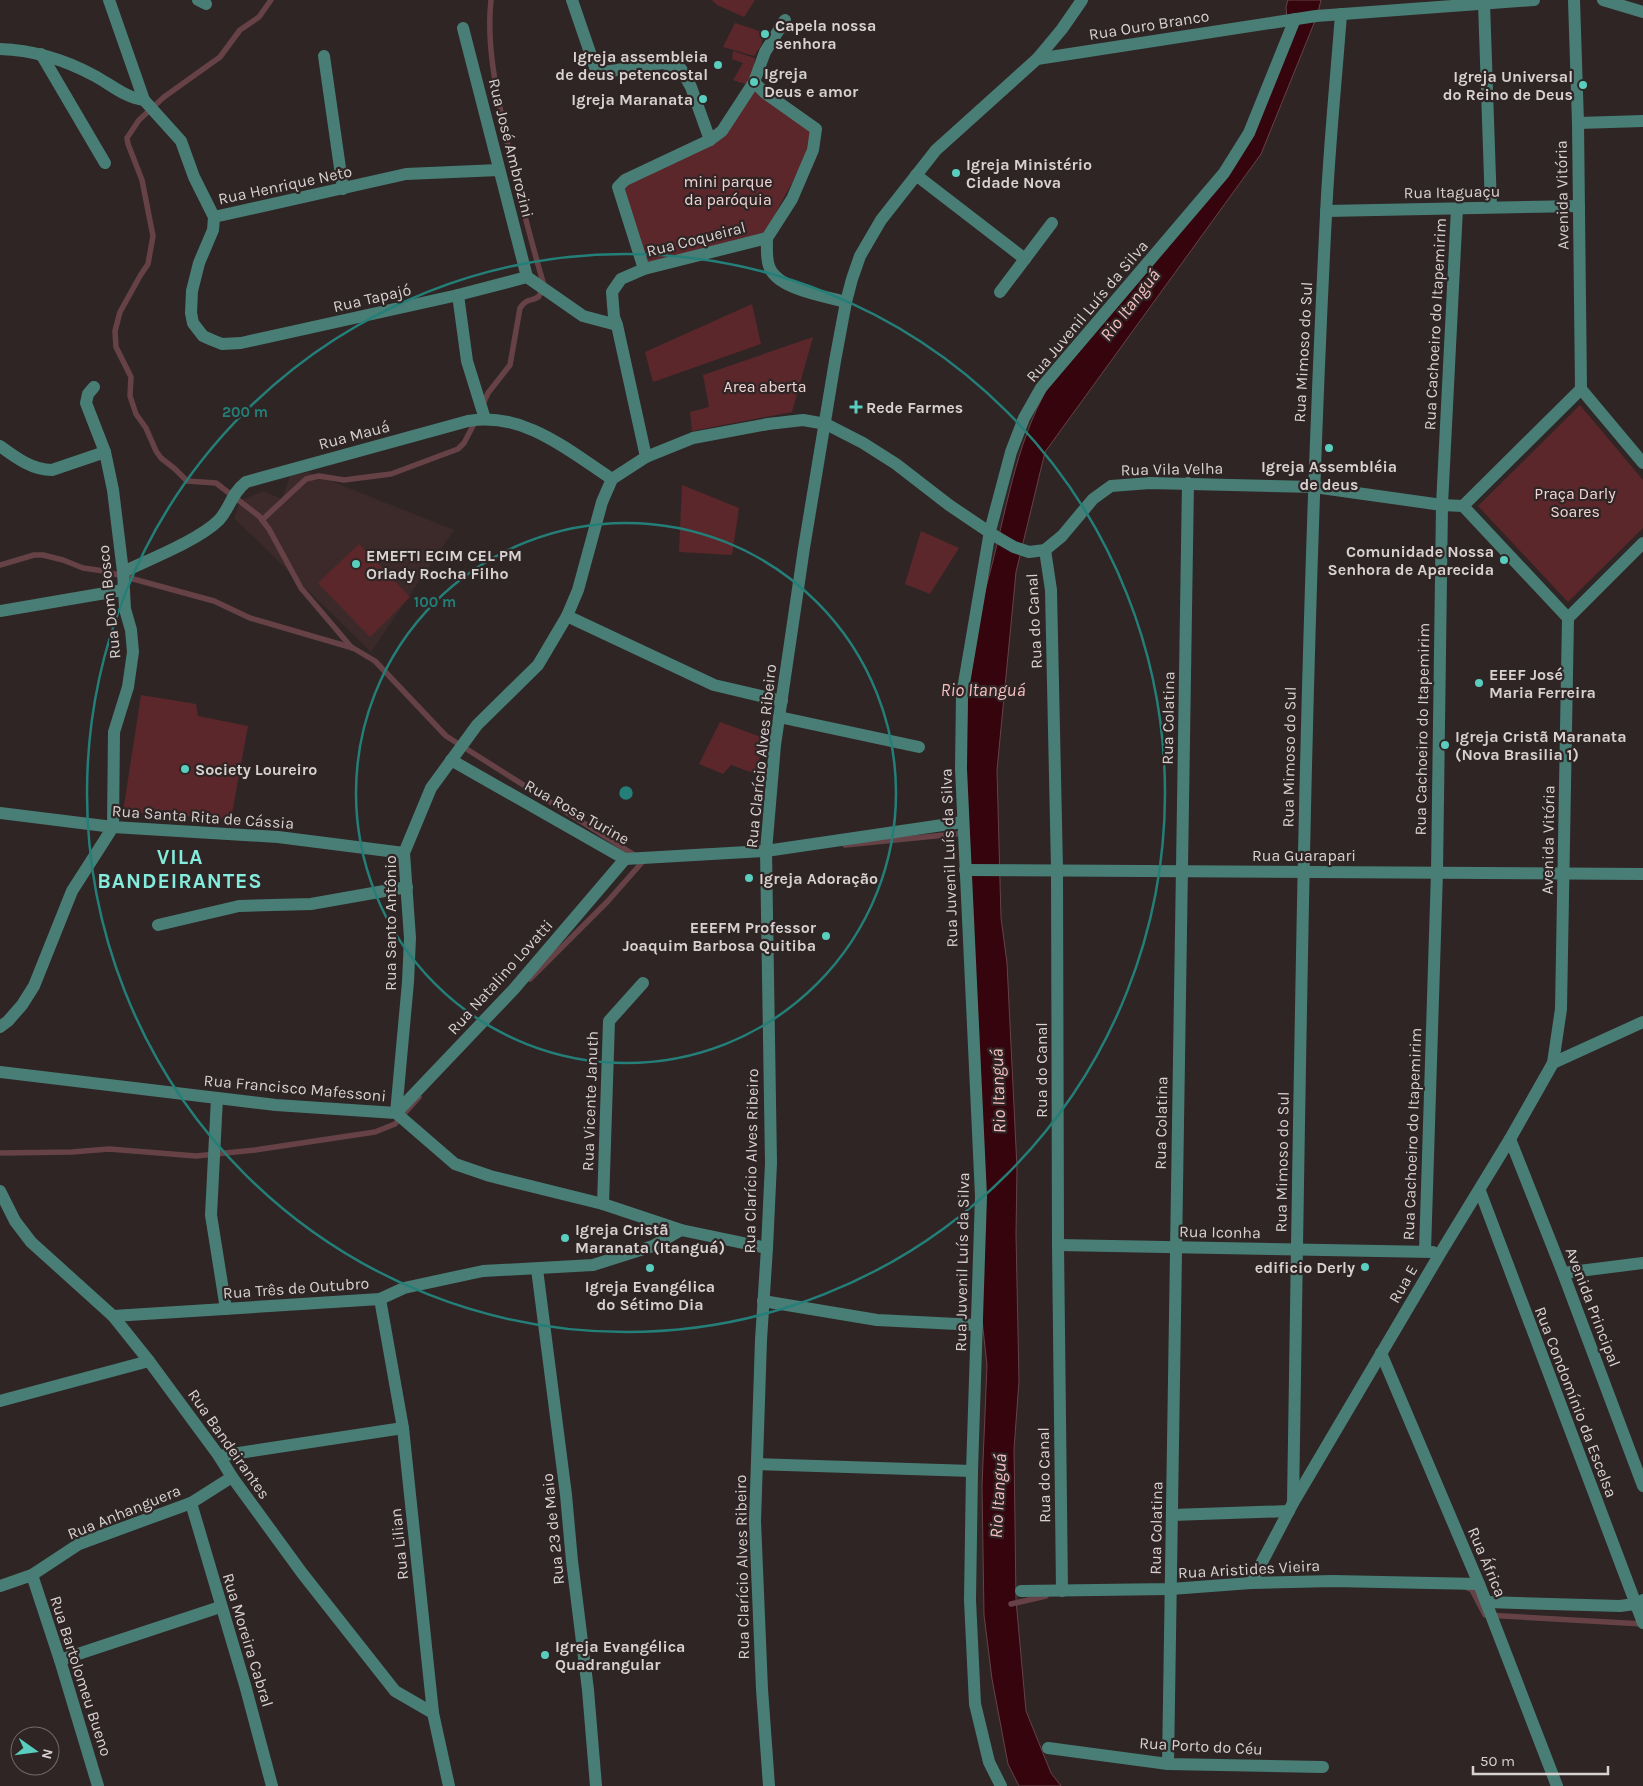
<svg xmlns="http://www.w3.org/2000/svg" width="1643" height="1786" font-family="Karla,sans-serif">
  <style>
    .built { fill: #3c2a2b }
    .green { fill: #5c272b }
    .water { fill: #35040c; stroke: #664247 }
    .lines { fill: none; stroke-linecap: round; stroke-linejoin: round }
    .stream { stroke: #664247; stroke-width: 5.5 }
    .minor { stroke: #497e76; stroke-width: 12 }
    .ring { fill: none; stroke: #237f78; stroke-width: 2.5 }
    .poi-dot { fill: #59cebe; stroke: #2f2525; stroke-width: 2 }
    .labels { text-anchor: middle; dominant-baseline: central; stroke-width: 4.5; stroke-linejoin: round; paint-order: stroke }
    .poi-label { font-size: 16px; font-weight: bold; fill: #d8d1d1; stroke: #2f2525; text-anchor: start }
    .street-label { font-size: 16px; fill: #d8d1d1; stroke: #2f2525 }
    .park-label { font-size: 16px; fill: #f1d4d5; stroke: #2f2525 }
    .water-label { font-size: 18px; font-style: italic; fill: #f6bfc0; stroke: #2f2525 }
    .district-label { font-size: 21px; font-weight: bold; letter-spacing: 1px; fill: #84ecdd; stroke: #2f2525 }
    .centre { fill: #237f78; stroke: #2f2525; stroke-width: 2.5 }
    .ring-label { font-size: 15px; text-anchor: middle; font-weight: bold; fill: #237f78; stroke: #2f2525; stroke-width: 4.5; stroke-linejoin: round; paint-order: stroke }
  </style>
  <rect width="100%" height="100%" fill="#2f2525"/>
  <polygon class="built" points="308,472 454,530 371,652 234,518 240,501 263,491 282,499 290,476"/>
  <g class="green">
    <polygon points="712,0 755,0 744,17 717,5"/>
    <polygon points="735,23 762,32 762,44 754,56 723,47"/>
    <polygon points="733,51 755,58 753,72 748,85 733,80 743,63 732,59"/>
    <polygon points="755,89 811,130 810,149 764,235 647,264 623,188 725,133"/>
    <polygon points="752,304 761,344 653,382 645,352"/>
    <polygon points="813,337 792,412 692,431 690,412 709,407 703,375"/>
    <polygon points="1580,405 1643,480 1643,528 1568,602 1478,506"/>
    <polygon points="682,485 739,508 732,555 679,552"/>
    <polygon points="921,531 959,548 930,594 905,584"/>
    <polygon points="359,544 410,597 370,637 318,583"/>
    <polygon points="141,695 196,704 198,716 248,726 231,819 123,812"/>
    <polygon points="720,722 764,738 756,774 731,765 723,774 699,764"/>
  </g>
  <path class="water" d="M1288 0H1321L1317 16 1261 154 1045 452 1016 572 997 770 1001 918 1007 963 1017 1168 1016 1234 1019 1381 1014 1449 1016 1600 1026 1711 1051 1773 1061 1786H1019L1008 1764 992 1679 984 1615 982 1486 987 1365 981 1311 964 820 969 642C978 620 983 598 989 576 1006 513 1015 446 1047 389L1234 165 1288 31 1286 7Z"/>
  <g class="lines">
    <g class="stream">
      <polyline points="271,0 259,17 240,30 220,57 164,97 139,120 127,138 128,144 142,180 153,236 148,264 140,276 120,312 115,331 116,347 131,377 130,396 136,414 146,428 156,451 161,458 175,469 187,481 216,483 259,516 269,529 301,588 352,648"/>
      <path d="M483 404 488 393 510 365 520 308C530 292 540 309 543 282 529 234 517 186 506 137 497 93 486 46 491 0"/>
      <polyline points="262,520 306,479 319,476 344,480 391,474 458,449 464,443 475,422"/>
      <polyline points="0,565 34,555 43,555 63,560 83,568 104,571 214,601 250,618 353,648 375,661 446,736 636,856"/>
      <polyline points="845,845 965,833"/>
      <polyline points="530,979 608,901 645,859"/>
      <polyline points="0,1153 72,1152 109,1149 196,1156 255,1150 375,1132 395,1124 419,1097"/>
      <polyline points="1466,1587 1472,1590 1485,1615 1643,1624"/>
      <polyline points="1011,1604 1046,1596"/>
    </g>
    <g class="minor">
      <polyline points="109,0 144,100 181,141 194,177 214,217 213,230 199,263 192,291 191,313 193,323 203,336 212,340 222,344 241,343 458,295 527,277"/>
      <polyline points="198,0 206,4"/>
      <polyline points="572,0 597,73 663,63 681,69 691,87 710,140"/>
      <polyline points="1574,0 1578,123 1581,389"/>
      <polyline points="1603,0 1643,12"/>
      <polyline points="1484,3 1491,207"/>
      <polyline points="463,28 527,277"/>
      <path d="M0 49C33 50 63 59 93 75 109 83 125 98 144 100"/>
      <polyline points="41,54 105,163"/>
      <polyline points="324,56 343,189"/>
      <polyline points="1037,59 1316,16 1534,0"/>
      <polyline points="1578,123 1643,121"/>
      <polyline points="916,175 1025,259"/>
      <polyline points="1326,211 1579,206"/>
      <polyline points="214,217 406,174 499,170"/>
      <path d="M767 238C767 246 766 258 769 266 776 289 824 296 846 302"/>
      <polyline points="644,269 618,187 625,180 710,140 722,131 754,82 765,52 785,20"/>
      <polyline points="527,277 583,316 617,325"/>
      <polyline points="1000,292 1052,223"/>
      <polyline points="458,295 467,361 485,419"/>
      <path d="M0 446C15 457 32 470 52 470L105 452"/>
      <polyline points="646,457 617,325 614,317 612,292 621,279 644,269 767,238 792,199 813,150 816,129 765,93 754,82"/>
      <polyline points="1643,463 1581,389 1463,506 1568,618 1643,543"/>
      <polyline points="1045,550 1051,590 1057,869 1058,1245 1062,1591"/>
      <path d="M123 572C150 559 199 540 219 520 230 508 231 494 246 482L468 421C524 411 569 451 612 479"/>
      <polyline points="0,611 123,590"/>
      <polyline points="567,616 714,685 782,701"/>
      <polyline points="779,717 919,747"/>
      <polyline points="451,760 625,859 766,851 963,822"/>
      <polyline points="0,813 113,827 278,837 404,853"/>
      <polyline points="965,870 1643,874"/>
      <polyline points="158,925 239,906 311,904 407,887"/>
      <polyline points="0,1027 8,1021 22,1005 34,986 72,891 113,827 114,732 128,687 133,652 131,630 125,609 123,572 113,490 105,452 86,403 88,394 94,387"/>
      <polyline points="1553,1063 1561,1009 1568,618"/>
      <polyline points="0,1072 276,1105 396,1113 455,1164 490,1176 603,1204 681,1230 767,1248"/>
      <polyline points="217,1098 211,1215 226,1309"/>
      <polyline points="396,1113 408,982 410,938 404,853 431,788 477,725 538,665 567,616 578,590 602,502 612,479 646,457 693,438 768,424 803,420 826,424 863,443 896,464 949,505 995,536 1014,547 1029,552 1045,550 1062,536 1093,499 1111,486 1150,483 1314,487 1442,505 1463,506"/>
      <polyline points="396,1113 514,989 625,859"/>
      <polyline points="1510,1139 1563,1273 1643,1486"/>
      <polyline points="0,1191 15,1221 31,1242 113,1316 149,1361 219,1456 232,1477 302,1573 395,1691 433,1713"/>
      <polyline points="1480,1191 1643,1623"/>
      <polyline points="603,1204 609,1021 643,983"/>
      <polyline points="1058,1245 1433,1252"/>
      <polyline points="1425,1251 1437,872 1442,505 1457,208"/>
      <polyline points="537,1269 566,1495 572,1561 588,1690 596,1786"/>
      <polyline points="1563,1273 1643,1263"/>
      <polyline points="380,1299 403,1428 433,1713 449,1786"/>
      <polyline points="763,1301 877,1320 977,1325"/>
      <polyline points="113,1316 380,1299 404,1288 483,1271 593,1265 653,1246 681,1230"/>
      <polyline points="1381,1353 1479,1584 1557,1786"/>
      <polyline points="0,1401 149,1361"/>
      <polyline points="219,1456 403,1428"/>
      <polyline points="757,1464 972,1471"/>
      <polyline points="191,1503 245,1685 272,1786"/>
      <path d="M1293 1503C1300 1074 1304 644 1326 215 1329 148 1336 81 1341 14"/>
      <polyline points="1172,1515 1289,1511"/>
      <polyline points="32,1575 60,1660 98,1786"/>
      <polyline points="1251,1583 1293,1503 1441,1252 1510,1139 1553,1063 1643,1022"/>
      <polyline points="0,1586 32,1575 79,1544 191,1503 232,1477"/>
      <polyline points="1021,1591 1171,1589 1251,1583 1333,1581 1479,1584"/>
      <polyline points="1486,1602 1620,1606 1635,1604 1643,1600"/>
      <polyline points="60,1660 220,1607"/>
      <polyline points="1048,1748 1168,1764 1323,1767"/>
      <polyline points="1168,1764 1188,483"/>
      <polyline points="769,1786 762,1689 755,1521 761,1340 767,1248 771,1163 766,851 775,745 804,548 835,361 846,302 852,279 860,256 881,220 936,150 1037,59 1062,29 1082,0"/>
      <polyline points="1001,1786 989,1762 975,1704 970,1600 972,1471 981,1196 961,769 962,695 990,531 1011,452 1024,418 1041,388 1224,173 1249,133 1295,19"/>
    </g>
  </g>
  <g class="ring">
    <circle cx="626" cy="793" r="270"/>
    <circle cx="626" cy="793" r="539"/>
  </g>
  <g class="poi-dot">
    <circle cx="765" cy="34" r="5"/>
    <circle cx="718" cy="65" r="5"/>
    <circle cx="754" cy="82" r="5"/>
    <circle cx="1583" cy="85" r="5"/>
    <circle cx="703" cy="99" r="5"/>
    <circle cx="956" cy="173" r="5"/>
    <path d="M853.5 399.5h5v5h5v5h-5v5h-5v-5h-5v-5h5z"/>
    <circle cx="1329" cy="448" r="5"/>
    <circle cx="1504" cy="560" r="5"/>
    <circle cx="356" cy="564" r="5"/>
    <circle cx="1479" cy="683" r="5"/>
    <circle cx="1445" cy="745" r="5"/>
    <circle cx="185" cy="769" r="5"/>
    <circle cx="749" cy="878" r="5"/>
    <circle cx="826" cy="936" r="5"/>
    <circle cx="565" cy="1238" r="5"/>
    <circle cx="1365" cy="1267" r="5"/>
    <circle cx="650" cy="1268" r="5"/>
    <circle cx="545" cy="1655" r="5"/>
  </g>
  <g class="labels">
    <g class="poi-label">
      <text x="775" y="25">Capela nossa<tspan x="775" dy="18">senhora</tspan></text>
      <text x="708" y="56" text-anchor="end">Igreja assembleia<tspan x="708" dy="18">de deus petencostal</tspan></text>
      <text x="764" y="73">Igreja<tspan x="764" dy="18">Deus e amor</tspan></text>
      <text x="1573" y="76" text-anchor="end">Igreja Universal<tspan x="1573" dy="18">do Reino de Deus</tspan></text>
      <text x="693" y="99" text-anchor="end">Igreja Maranata</text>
      <text x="966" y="164">Igreja Ministério<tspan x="966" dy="18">Cidade Nova</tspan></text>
      <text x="866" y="407">Rede Farmes</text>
      <text x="1329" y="466" text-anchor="middle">Igreja Assembléia<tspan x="1329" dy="18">de deus</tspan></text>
      <text x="1494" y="551" text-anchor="end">Comunidade Nossa<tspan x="1494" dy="18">Senhora de Aparecida</tspan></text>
      <text x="366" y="555">EMEFTI ECIM CEL PM<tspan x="366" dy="18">Orlady Rocha Filho</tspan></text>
      <text x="1489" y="674">EEEF José<tspan x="1489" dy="18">Maria Ferreira</tspan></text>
      <text x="1455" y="736">Igreja Cristã Maranata<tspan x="1455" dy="18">(Nova Brasilia 1)</tspan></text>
      <text x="195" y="769">Society Loureiro</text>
      <text x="759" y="878">Igreja Adoração</text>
      <text x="816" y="927" text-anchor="end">EEEFM Professor<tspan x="816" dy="18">Joaquim Barbosa Quitiba</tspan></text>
      <text x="575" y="1229">Igreja Cristã<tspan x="575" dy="18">Maranata (Itanguá)</tspan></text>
      <text x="1355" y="1267" text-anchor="end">edificio Derly</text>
      <text x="650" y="1286" text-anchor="middle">Igreja Evangélica<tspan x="650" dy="18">do Sétimo Dia</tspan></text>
      <text x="555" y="1646">Igreja Evangélica<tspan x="555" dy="18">Quadrangular</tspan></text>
    </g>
    <g class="street-label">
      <text transform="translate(1149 25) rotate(-9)">Rua Ouro Branco</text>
      <text transform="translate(511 148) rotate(76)">Rua José Ambrozini</text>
      <text transform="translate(285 185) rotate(-12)">Rua Henrique Neto</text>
      <text transform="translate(1452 192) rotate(-1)">Rua Itaguaçu</text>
      <text transform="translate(1562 195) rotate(-91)">Avenida Vitória</text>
      <text transform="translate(696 239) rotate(-14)">Rua Coqueiral</text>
      <text transform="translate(372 298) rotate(-13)">Rua Tapajó</text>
      <text transform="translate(1087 311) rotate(-50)">Rua Juvenil Luís da Silva</text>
      <text transform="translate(1435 324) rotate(-87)">Rua Cachoeiro do Itapemirim</text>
      <text transform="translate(1303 352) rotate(-87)">Rua Mimoso do Sul</text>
      <text transform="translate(354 435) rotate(-15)">Rua Mauá</text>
      <text transform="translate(1172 469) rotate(-1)">Rua Vila Velha</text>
      <text transform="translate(109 602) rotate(-96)">Rua Dom Bosco</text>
      <text transform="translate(1034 621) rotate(-93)">Rua do Canal</text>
      <text transform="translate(1168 718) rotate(-89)">Rua Colatina</text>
      <text transform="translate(1422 729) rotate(-89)">Rua Cachoeiro do Itapemirim</text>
      <text transform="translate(761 756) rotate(-84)">Rua Clarício Alves Ribeiro</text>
      <text transform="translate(1289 757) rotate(-89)">Rua Mimoso do Sul</text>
      <text transform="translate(577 812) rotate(29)">Rua Rosa Turine</text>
      <text transform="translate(203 817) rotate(4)">Rua Santa Rita de Cássia</text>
      <text transform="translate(1548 840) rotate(-89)">Avenida Vitória</text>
      <text x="1304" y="855">Rua Guarapari</text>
      <text transform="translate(949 858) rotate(-92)">Rua Juvenil Luís da Silva</text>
      <text transform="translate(390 923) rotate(-90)">Rua Santo Antônio</text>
      <text transform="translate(500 977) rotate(-48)">Rua Natalino Lovatti</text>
      <text transform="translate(1041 1070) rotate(-90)">Rua do Canal</text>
      <text transform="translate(295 1088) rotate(5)">Rua Francisco Mafessoni</text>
      <text transform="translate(590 1101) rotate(-88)">Rua Vicente Januth</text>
      <text transform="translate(1161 1123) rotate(-89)">Rua Colatina</text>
      <text transform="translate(1412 1134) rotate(-88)">Rua Cachoeiro do Itapemirim</text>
      <text transform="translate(751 1161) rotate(-89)">Rua Clarício Alves Ribeiro</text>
      <text transform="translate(1282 1162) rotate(-89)">Rua Mimoso do Sul</text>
      <text transform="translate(1220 1232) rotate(1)">Rua Iconha</text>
      <text transform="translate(962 1262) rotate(-89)">Rua Juvenil Luís da Silva</text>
      <text transform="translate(1403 1284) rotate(-60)">Rua E</text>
      <text transform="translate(296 1288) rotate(-4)">Rua Três de Outubro</text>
      <text transform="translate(1593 1307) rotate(69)">Avenida Principal</text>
      <text transform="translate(1576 1402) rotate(69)">Rua Condomínio da Escelsa</text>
      <text transform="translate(229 1444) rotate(55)">Rua Bandeirantes</text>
      <text transform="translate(1044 1475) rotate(-91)">Rua do Canal</text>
      <text transform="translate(124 1512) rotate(-22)">Rua Anhanguera</text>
      <text transform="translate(1156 1528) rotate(-89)">Rua Colatina</text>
      <text transform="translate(553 1529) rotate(-96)">Rua 23 de Maio</text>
      <text transform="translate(399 1544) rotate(-96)">Rua Lilian</text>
      <text transform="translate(1487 1562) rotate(67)">Rua África</text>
      <text transform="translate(742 1567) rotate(-91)">Rua Clarício Alves Ribeiro</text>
      <text transform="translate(1249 1569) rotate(-3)">Rua Aristides Vieira</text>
      <text transform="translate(248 1640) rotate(73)">Rua Moreira Cabral</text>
      <text transform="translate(81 1676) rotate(72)">Rua Bartolomeu Bueno</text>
      <text transform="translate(1201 1746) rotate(3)">Rua Porto do Céu</text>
    </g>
    <g class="park-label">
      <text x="728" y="181">mini parque<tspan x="728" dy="18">da paróquia</tspan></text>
      <text x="765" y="386">Area aberta</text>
      <text x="1575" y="493">Praça Darly<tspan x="1575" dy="18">Soares</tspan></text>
    </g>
    <g class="water-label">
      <text transform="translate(1130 305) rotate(-52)">Rio Itanguá</text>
      <text x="983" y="690">Rio Itanguá</text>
      <text transform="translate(998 1091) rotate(-92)">Rio Itanguá</text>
      <text transform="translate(998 1496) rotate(-87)">Rio Itanguá</text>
    </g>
    <g class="district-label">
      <text x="180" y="857">VILA<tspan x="180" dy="24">BANDEIRANTES</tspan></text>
    </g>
  </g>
  <circle cx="626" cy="793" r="8" class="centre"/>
  <g class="ring-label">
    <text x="245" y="417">200 m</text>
    <text x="435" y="607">100 m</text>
  </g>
  <g transform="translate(35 1751) rotate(104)"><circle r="24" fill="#2f2525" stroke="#736a6a"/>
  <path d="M0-4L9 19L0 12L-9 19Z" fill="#59cebe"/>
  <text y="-8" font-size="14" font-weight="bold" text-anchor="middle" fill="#d8d1d1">N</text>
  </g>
  <path d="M1473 1766v8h135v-8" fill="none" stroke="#d8d1d1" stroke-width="2.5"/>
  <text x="1480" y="1766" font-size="15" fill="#d8d1d1" stroke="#2f2525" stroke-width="4" paint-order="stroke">50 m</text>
</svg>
